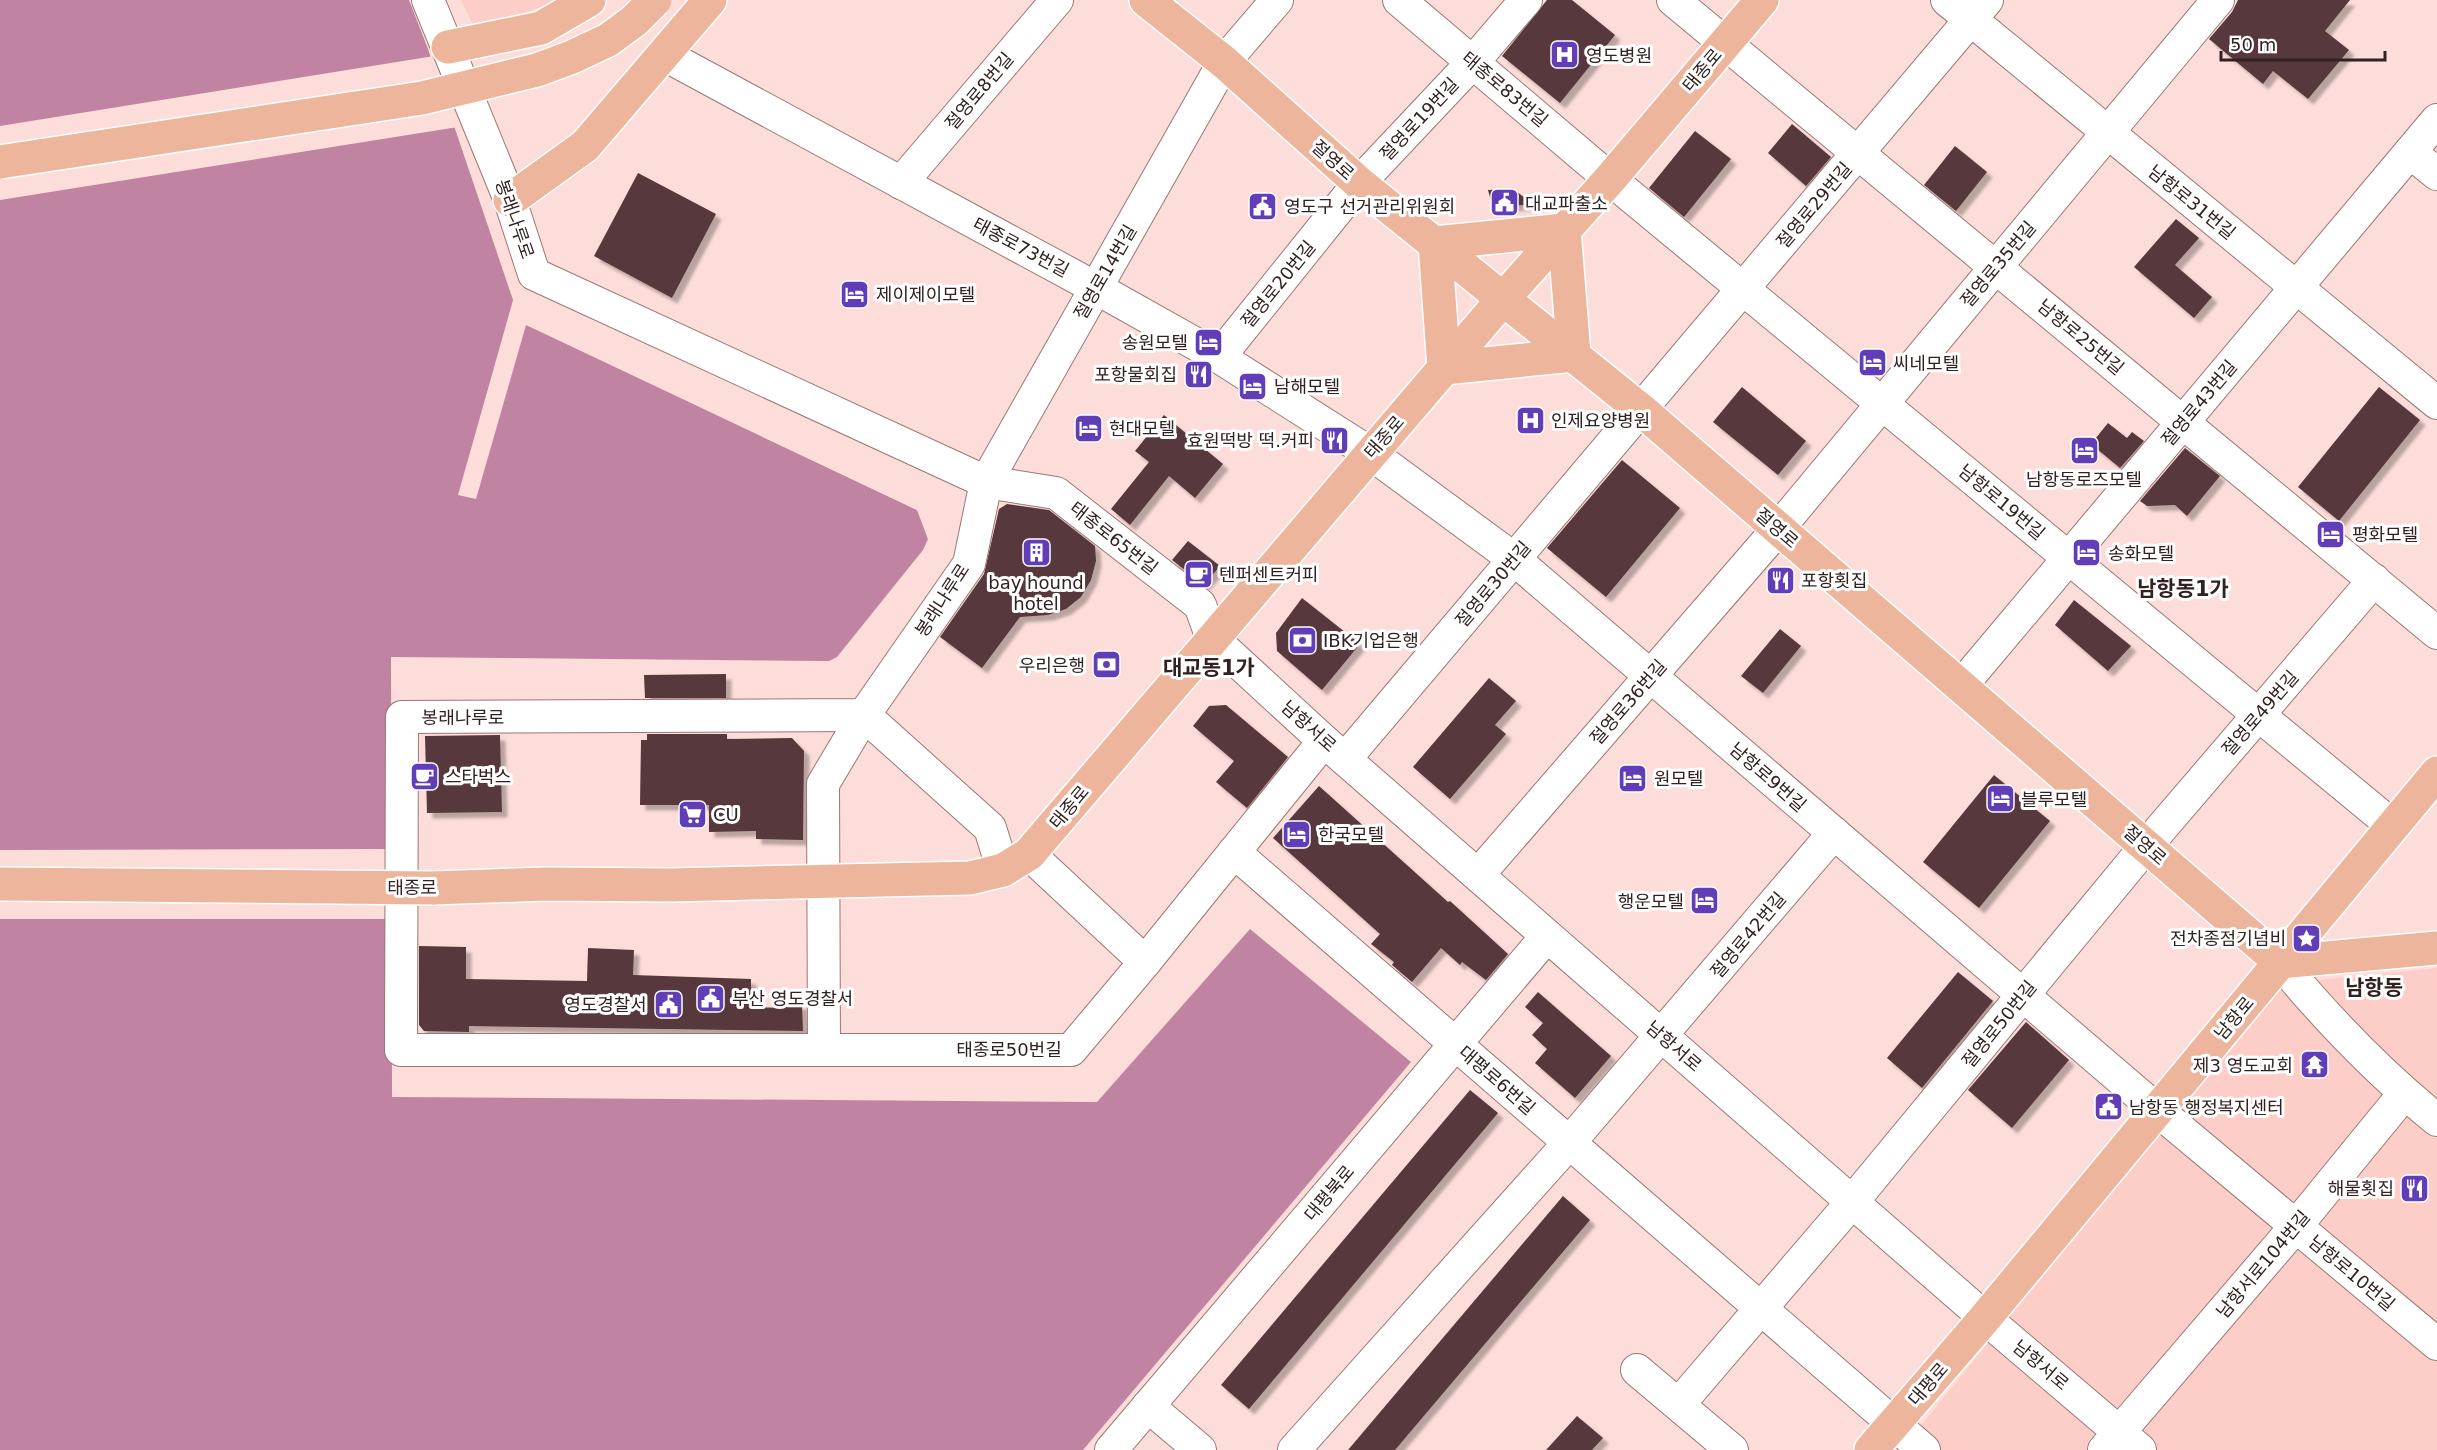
<svg xmlns="http://www.w3.org/2000/svg" width="2437" height="1450" font-family="'DejaVu Sans','Noto Sans KR',sans-serif">
  <style>
    .built { fill: #fdcdc7 }
    .water { fill: #c083a2 }
    .pier { fill: #fdddd9 }
    .building { fill: #57373d; filter: url(#shadow) }
    .lines { fill: none; stroke-linecap: round; stroke-linejoin: round }
    .minor-casing { stroke: #9b7773; stroke-width: 34 }
    .major-casing { stroke: #fff; stroke-width: 36 }
    .minor { stroke: #fff; stroke-width: 32 }
    .major { stroke: #ecb59c; stroke-width: 33 }
    .major-bridge-casing { stroke: #fff; stroke-width: 36; stroke-linecap: butt }
    .major-bridge { stroke: #ecb59c; stroke-width: 33 }
    .labels { text-anchor: middle; dominant-baseline: central; stroke-width: 6; stroke-linejoin: round; paint-order: stroke }
    .poi-label { font-size: 18px; fill: #312221; stroke: #fff; text-anchor: start }
    .street-label { font-size: 18px; fill: #312221; stroke: #fff }
    .quarter-label { font-size: 21px; font-weight: bold; fill: #312221; stroke: #fff }
  </style>
  <defs>
    <filter id="shadow"><feDropShadow dx="5.5" dy="5.5" stdDeviation="1.5" flood-color="#0004"/></filter>
  </defs>
  <rect width="100%" height="100%" fill="#fdddd9"/>
  <g class="built">
    <polygon points="461,0 557,0 528,12 475,29"/>
    <polygon points="2437,968 2437,1450 1901,1450 2280,984"/>
  </g>
  <polygon class="water" points="0,0 409,0 428,49 513,300 526,324 917,510 928,539 923,550 837,657 829,661 391,657 392,1097 1097,1102 1250,929 1411,1062 1083,1450 0,1450"/>
  <g class="pier">
    <polygon points="434,56 458,127 0,200 0,126"/>
    <polygon points="513,300 517,302 528,322 919,508 924,515 930,535 928,539 921,516 917,510 526,325 476,499 458,495"/>
    <polygon points="390,849 389,919 0,919 0,850"/>
  </g>
  <g class="building">
    <polygon points="1547,0 1572,0 1615,35 1560,103 1502,56"/>
    <polygon points="2238,0 2350,0 2325,31 2349,50 2308,99 2273,71 2263,84 2209,39 2232,12"/>
    <polygon points="1792,124 1831,157 1806,186 1768,153"/>
    <polygon points="1695,131 1731,159 1684,217 1649,188"/>
    <polygon points="1955,146 1987,172 1956,211 1924,185"/>
    <polygon points="638,173 716,214 672,298 594,256"/>
    <polygon points="1513,189 1533,204 1493,208 1488,190"/>
    <polygon points="2176,219 2199,238 2175,265 2212,297 2194,318 2134,267"/>
    <polygon points="1742,387 1806,441 1778,475 1713,422"/>
    <polygon points="2379,387 2420,420 2339,521 2298,487"/>
    <polygon points="1164,415 1223,464 1195,498 1169,476 1130,525 1111,509 1149,462 1135,451"/>
    <polygon points="2108,423 2127,438 2132,432 2144,441 2120,468 2091,444"/>
    <polygon points="2185,448 2220,476 2187,516 2175,505 2147,506 2140,501"/>
    <polygon points="1622,460 1680,508 1606,597 1547,548"/>
    <polygon points="1007,504 1049,510 1095,546 1096,561 1091,580 1081,597 1066,609 1048,615 1020,617 982,668 940,637 984,574 999,509"/>
    <polygon points="1188,541 1220,566 1204,585 1172,560"/>
    <polygon points="1302,598 1360,644 1322,690 1277,651 1276,633"/>
    <polygon points="2074,600 2131,646 2108,671 2055,625"/>
    <polygon points="1780,629 1801,646 1763,693 1741,676"/>
    <polygon points="726,674 726,698 645,698 644,675"/>
    <polygon points="1489,678 1516,701 1495,725 1506,734 1450,799 1413,767"/>
    <polygon points="1226,705 1288,757 1247,808 1216,782 1234,761 1193,726 1209,706"/>
    <polygon points="647,734 727,734 727,739 792,738 804,751 803,840 756,839 756,831 709,832 709,805 640,805 641,740 647,740"/>
    <polygon points="500,735 502,812 427,813 425,736"/>
    <polygon points="1994,775 2050,821 1979,908 1923,862"/>
    <polygon points="1319,786 1448,902 1450,901 1508,954 1486,980 1462,962 1460,965 1441,948 1412,982 1392,965 1394,962 1371,944 1380,934 1273,838"/>
    <polygon points="419,946 466,947 466,979 587,981 588,948 634,950 633,975 751,979 751,1007 784,1008 784,1004 802,1004 803,1031 469,1026 469,1032 424,1031 419,1025"/>
    <polygon points="1958,972 1993,1001 1922,1088 1887,1058"/>
    <polygon points="1538,992 1611,1056 1575,1098 1535,1063 1547,1049 1532,1035 1543,1023 1525,1007"/>
    <polygon points="2026,1022 2069,1060 2012,1128 1968,1090"/>
    <polygon points="1470,1090 1498,1113 1249,1409 1221,1385"/>
    <polygon points="1563,1196 1590,1220 1395,1450 1348,1450"/>
    <polygon points="1577,1416 1603,1438 1592,1450 1546,1450"/>
  </g>
  <g class="lines">
    <defs>
      <g id="minor">
        <polyline points="428,0 510,200 534,274 986,482 969,564 864,715 402,717 401,1050 1071,1050 1145,962 1324,741"/>
        <polyline points="1277,0 1224,62 986,482 1056,493 1200,605 1212,638 1324,741 1985,1318 2140,1450"/>
        <polyline points="1399,0 1610,179 2393,826"/>
        <polyline points="1673,0 2437,633"/>
        <polyline points="1947,0 2437,403"/>
        <polyline points="663,54 1096,288 1219,357 1370,453 1514,559 2157,1110 2437,1344"/>
        <polyline points="2410,152 2437,174"/>
        <polyline points="901,183 1057,0"/>
        <polyline points="1219,357 1359,183 1473,62 1526,0"/>
        <polyline points="1961,686 2437,120"/>
        <polyline points="1345,759 1987,0"/>
        <polyline points="1234,852 1924,1450"/>
        <polyline points="1029,854 1145,962"/>
        <polyline points="1478,875 1778,529 2218,0"/>
        <path d="M2280 962C2328 1020 2379 1073 2437 1120"/>
        <polyline points="824,1049 823,784 864,715 990,828 1003,870"/>
        <polyline points="1637,1370 1732,1450"/>
        <polyline points="1679,1404 1852,1202 2146,846 2374,580"/>
        <polyline points="1148,1406 1200,1450"/>
        <polyline points="1111,1450 1547,936"/>
        <polyline points="1294,1450 1569,1143 1834,833"/>
        <polyline points="2104,1450 2296,1226 2404,1094"/>
      </g>
      <g id="major">
        <polyline points="1146,0 1224,62 1359,183 1640,409 2280,962 2437,948"/>
        <polyline points="448,47 541,28 589,0"/>
        <polyline points="510,200 585,146 710,0"/>
        <polyline points="1564,230 1574,355"/>
        <polyline points="1435,243 1564,230"/>
        <polyline points="1435,243 1444,368"/>
        <polyline points="1444,368 1574,355"/>
        <polyline points="433,888 547,884 671,885 970,878 1003,870 1029,854 1504,298 1610,179 1762,0"/>
        <polyline points="1871,1450 1985,1318 2437,773"/>
      </g>
    </defs>
    <use href="#minor" class="minor-casing"/>
    <use href="#major" class="major-casing"/>
    <use href="#minor" class="minor"/>
    <use href="#major" class="major"/>
    <defs>
      <g id="major-bridge">
        <polyline points="0,162 422,98 537,70 572,57 608,40 634,21 655,0"/>
        <polyline points="0,884 433,888"/>
      </g>
    </defs>
    <use href="#major-bridge" class="major-bridge-casing"/>
    <use href="#major-bridge" class="major-bridge"/>
  </g>
  <defs>
    <symbol id="hospital-square" viewBox="-11 -11 22 22"><rect x="-9" y="-9" width="18" height="18" rx="4" fill="#613eb7" stroke="#fff"/><path d="M-5-5h3v3.5h4V-5h3V5h-3V1.5h-4V5h-3Z" fill="#fff"/></symbol>
    <symbol id="civic-square" viewBox="-11 -11 22 22"><rect x="-9" y="-9" width="18" height="18" rx="4" fill="#613eb7" stroke="#fff"/><path d="M-.6-6.5H3V-4.5H.6V-3L4-1V1h2V6H-6V1h2V-1L-.6-3ZM-1.2 2.5V6h2.4V2.5Z" fill="#fff"/></symbol>
    <symbol id="hotel-square" viewBox="-11 -11 22 22"><rect x="-9" y="-9" width="18" height="18" rx="4" fill="#613eb7" stroke="#fff"/><path d="M-6-4.5h1.5V1H6V5H4.5V3h-9V5H-6ZM-4 0a1.8 1.8 0 1 1 3.6 0ZM.5 0V-2.5h3Q6-2.5 6 0Z" fill="#fff"/></symbol>
    <symbol id="restaurant-square" viewBox="-11 -11 22 22"><rect x="-9" y="-9" width="18" height="18" rx="4" fill="#613eb7" stroke="#fff"/><path d="M-5-6h1v4h1v-4h1v4h1v-4h1v5L-1.5 .5V6h-2V.5L-5-1ZM5-6V6H3V1.5H1.5Q1.5-4 5-6Z" fill="#fff"/></symbol>
    <symbol id="building-square" viewBox="-11 -11 22 22"><rect x="-9" y="-9" width="18" height="18" rx="4" fill="#613eb7" stroke="#fff"/><path d="M-4-6H4V6H1V3H-1V6H-4ZM-2.5-4.3h1.7v1.8h-1.7ZM.8-4.3h1.7v1.8H.8ZM-2.5-1h1.7V.8h-1.7ZM.8-1h1.7V.8H.8Z" fill="#fff"/></symbol>
    <symbol id="cafe-square" viewBox="-11 -11 22 22"><rect x="-9" y="-9" width="18" height="18" rx="4" fill="#613eb7" stroke="#fff"/><path d="M-5.5-4.5H6V0H3Q3 3.5 0 3.5H-2.5Q-5.5 3.5-5.5 0ZM3-3.2v2h1.7v-2ZM-6 4.5H4V6H-6Z" fill="#fff"/></symbol>
    <symbol id="bank-square" viewBox="-11 -11 22 22"><rect x="-9" y="-9" width="18" height="18" rx="4" fill="#613eb7" stroke="#fff"/><path d="M-6-4H6V4H-6ZM0-2.3a2.3 2.3 0 1 0 0 4.6a2.3 2.3 0 1 0 0-4.6Z" fill="#fff"/></symbol>
    <symbol id="supermarket-square" viewBox="-11 -11 22 22"><rect x="-9" y="-9" width="18" height="18" rx="4" fill="#613eb7" stroke="#fff"/><path d="M-6-5.5h2.5l.6 2H6L4.5 2H-2.5L-4.4-4H-6ZM-1.5 3.2a1.3 1.3 0 1 0 .1 0ZM3 3.2a1.3 1.3 0 1 0 .1 0Z" fill="#fff"/></symbol>
    <symbol id="sight-square" viewBox="-11 -11 22 22"><rect x="-9" y="-9" width="18" height="18" rx="4" fill="#613eb7" stroke="#fff"/><path d="M0-6L1.8-2.2L6-1.7L2.9 1.2L3.7 5.4L0 3.3L-3.7 5.4L-2.9 1.2L-6-1.7L-1.8-2.2Z" fill="#fff"/></symbol>
    <symbol id="temple-square" viewBox="-11 -11 22 22"><rect x="-9" y="-9" width="18" height="18" rx="4" fill="#613eb7" stroke="#fff"/><path d="M0-6L5-2H3V0L6.5 2.5H4V6H1.5V3h-3V6H-4V2.5H-6.5L-3 0V-2H-5Z" fill="#fff"/></symbol>
  </defs>
  <g fill-rule="evenodd">
    <use href="#hospital-square" x="1548" y="38" width="33" height="33"/>
    <use href="#civic-square" x="1488" y="186" width="33" height="33"/>
    <use href="#civic-square" x="1246" y="190" width="33" height="33"/>
    <use href="#hotel-square" x="838" y="278" width="33" height="33"/>
    <use href="#hotel-square" x="1192" y="326" width="33" height="33"/>
    <use href="#hotel-square" x="1856" y="346" width="33" height="33"/>
    <use href="#restaurant-square" x="1182" y="358" width="33" height="33"/>
    <use href="#hotel-square" x="1236" y="370" width="33" height="33"/>
    <use href="#hospital-square" x="1514" y="404" width="33" height="33"/>
    <use href="#hotel-square" x="1072" y="412" width="33" height="33"/>
    <use href="#restaurant-square" x="1318" y="424" width="33" height="33"/>
    <use href="#hotel-square" x="2068" y="434" width="33" height="33"/>
    <use href="#hotel-square" x="2314" y="518" width="33" height="33"/>
    <use href="#building-square" x="1020" y="536" width="33" height="33"/>
    <use href="#hotel-square" x="2070" y="536" width="33" height="33"/>
    <use href="#cafe-square" x="1182" y="558" width="33" height="33"/>
    <use href="#restaurant-square" x="1764" y="564" width="33" height="33"/>
    <use href="#bank-square" x="1286" y="624" width="33" height="33"/>
    <use href="#bank-square" x="1090" y="648" width="33" height="33"/>
    <use href="#cafe-square" x="408" y="760" width="33" height="33"/>
    <use href="#hotel-square" x="1616" y="762" width="33" height="33"/>
    <use href="#hotel-square" x="1984" y="782" width="33" height="33"/>
    <use href="#supermarket-square" x="676" y="798" width="33" height="33"/>
    <use href="#hotel-square" x="1280" y="818" width="33" height="33"/>
    <use href="#hotel-square" x="1688" y="884" width="33" height="33"/>
    <use href="#sight-square" x="2290" y="922" width="33" height="33"/>
    <use href="#civic-square" x="694" y="982" width="33" height="33"/>
    <use href="#civic-square" x="652" y="988" width="33" height="33"/>
    <use href="#temple-square" x="2298" y="1048" width="33" height="33"/>
    <use href="#civic-square" x="2092" y="1090" width="33" height="33"/>
    <use href="#restaurant-square" x="2398" y="1172" width="33" height="33"/>
  </g>
  <g class="labels">
    <g class="poi-label">
      <text x="1586" y="55">영도병원</text>
      <text x="1525" y="203">대교파출소</text>
      <text x="1284" y="206">영도구 선거관리위원회</text>
      <text x="876" y="294">제이제이모텔</text>
      <text x="1188" y="342" text-anchor="end">송원모텔</text>
      <text x="1893" y="363">씨네모텔</text>
      <text x="1177" y="374" text-anchor="end">포항물회집</text>
      <text x="1274" y="386">남해모텔</text>
      <text x="1551" y="420">인제요양병원</text>
      <text x="1109" y="428">현대모텔</text>
      <text x="1314" y="440" text-anchor="end">효원떡방 떡.커피</text>
      <text x="2084" y="479" text-anchor="middle">남항동로즈모텔</text>
      <text x="2352" y="534">평화모텔</text>
      <text x="2108" y="553">송화모텔</text>
      <text x="1219" y="574">텐퍼센트커피</text>
      <text x="1801" y="580">포항횟집</text>
      <text x="1036" y="582" text-anchor="middle">bay hound<tspan x="1036" dy="21">hotel</tspan></text>
      <text x="1323" y="640">IBK기업은행</text>
      <text x="1085" y="665" text-anchor="end">우리은행</text>
      <text x="445" y="776">스타벅스</text>
      <text x="1654" y="778">원모텔</text>
      <text x="2021" y="799">블루모텔</text>
      <text x="713" y="814">CU</text>
      <text x="1318" y="834">한국모텔</text>
      <text x="1684" y="901" text-anchor="end">행운모텔</text>
      <text x="2286" y="938" text-anchor="end">전차종점기념비</text>
      <text x="732" y="998">부산 영도경찰서</text>
      <text x="647" y="1004" text-anchor="end">영도경찰서</text>
      <text x="2293" y="1065" text-anchor="end">제3 영도교회</text>
      <text x="2129" y="1107">남항동 행정복지센터</text>
      <text x="2394" y="1188" text-anchor="end">해물횟집</text>
    </g>
    <g class="street-label">
      <text transform="translate(1702 70) rotate(-50)">태종로</text>
      <text transform="translate(1505 89) rotate(40)">태종로83번길</text>
      <text transform="translate(979 91) rotate(-50)">절영로8번길</text>
      <text transform="translate(1419 119) rotate(-47)">절영로19번길</text>
      <text transform="translate(1333 160) rotate(42)">절영로</text>
      <text transform="translate(2192 202) rotate(39)">남항로31번길</text>
      <text transform="translate(1814 205) rotate(-50)">절영로29번길</text>
      <text transform="translate(515 219) rotate(71)">봉래나루로</text>
      <text transform="translate(1021 247) rotate(28)">태종로73번길</text>
      <text transform="translate(1998 264) rotate(-50)">절영로35번길</text>
      <text transform="translate(1105 272) rotate(-60)">절영로14번길</text>
      <text transform="translate(1278 284) rotate(-51)">절영로20번길</text>
      <text transform="translate(2081 337) rotate(40)">남항로25번길</text>
      <text transform="translate(2199 403) rotate(-50)">절영로43번길</text>
      <text transform="translate(1384 437) rotate(-49)">태종로</text>
      <text transform="translate(2002 502) rotate(40)">남항로19번길</text>
      <text transform="translate(1777 528) rotate(41)">절영로</text>
      <text transform="translate(1114 538) rotate(38)">태종로65번길</text>
      <text transform="translate(1493 584) rotate(-50)">절영로30번길</text>
      <text transform="translate(942 600) rotate(-57)">봉래나루로</text>
      <text transform="translate(1628 702) rotate(-49)">절영로36번길</text>
      <text transform="translate(2260 713) rotate(-49)">절영로49번길</text>
      <text x="463" y="717">봉래나루로</text>
      <text transform="translate(1309 726) rotate(42)">남항서로</text>
      <text transform="translate(1768 777) rotate(41)">남항로9번길</text>
      <text transform="translate(1069 807) rotate(-50)">태종로</text>
      <text transform="translate(2145 845) rotate(41)">절영로</text>
      <text x="412" y="887">태종로</text>
      <text transform="translate(1748 935) rotate(-50)">절영로42번길</text>
      <text transform="translate(2234 1018) rotate(-50)">남항로</text>
      <text transform="translate(1999 1024) rotate(-51)">절영로50번길</text>
      <text transform="translate(1674 1046) rotate(41)">남항서로</text>
      <text x="1009" y="1049">태종로50번길</text>
      <text transform="translate(1497 1080) rotate(41)">대평로6번길</text>
      <text transform="translate(1329 1193) rotate(-50)">대평북로</text>
      <text transform="translate(2263 1264) rotate(-50)">남항서로104번길</text>
      <text transform="translate(2352 1273) rotate(40)">남항로10번길</text>
      <text transform="translate(2041 1365) rotate(40)">남항서로</text>
      <text transform="translate(1928 1384) rotate(-49)">대평로</text>
    </g>
    <g class="quarter-label">
      <text x="2183" y="589">남항동1가</text>
      <text x="1209" y="668">대교동1가</text>
      <text x="2374" y="988">남항동</text>
    </g>
  </g>
  <path d="M2221 51v9h164v-9" fill="none" stroke="#312221" stroke-width="3"/>
  <text x="2230" y="51" font-size="18" fill="#312221" stroke="#ffffff" stroke-width="4.5" paint-order="stroke">50 m</text>
</svg>
